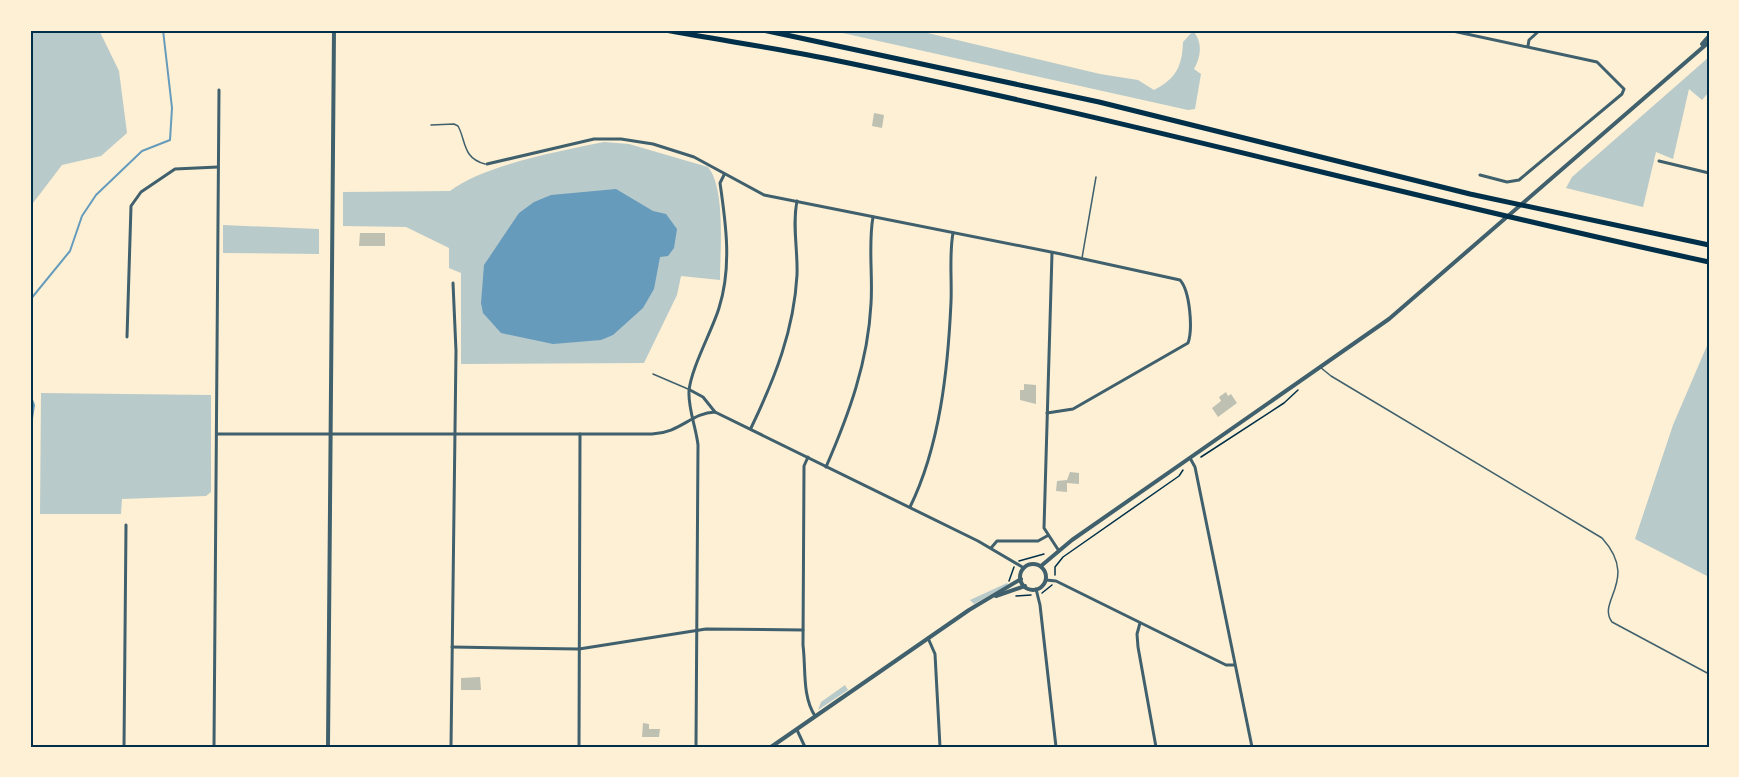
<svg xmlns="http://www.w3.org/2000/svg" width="1739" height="777" font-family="Karla,sans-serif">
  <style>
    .green { fill: #b9caca }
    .water { fill: #669bbc }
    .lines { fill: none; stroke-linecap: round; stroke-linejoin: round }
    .stream { stroke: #669bbc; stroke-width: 2 }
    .building { fill: #bec0b2 }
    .path { stroke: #003049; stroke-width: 1.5 }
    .service { stroke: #3f606c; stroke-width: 1.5 }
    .minor { stroke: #3f606c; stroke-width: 3 }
    .tertiary { stroke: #3f606c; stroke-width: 4 }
    .motorway { stroke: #003049; stroke-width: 5 }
    .neatline { fill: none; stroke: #003049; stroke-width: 2 }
  </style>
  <rect width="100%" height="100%" fill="#fdf0d5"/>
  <g class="green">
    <polygon points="30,30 99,30 119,71 127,133 101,156 62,165 30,207"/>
    <path d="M829 30H915L1100 74 1138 80 1154 90C1177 78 1182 66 1183 42L1193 31C1203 42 1201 57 1194 69L1201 74 1195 109 1188 110Z"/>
    <polygon points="1709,57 1709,92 1702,100 1689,89 1673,159 1656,152 1643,207 1566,188 1572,177"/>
    <path d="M604 142 629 144 708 167C726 189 720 252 720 280L681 276 677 295 644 363 461 364V273L449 268V248L406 227 343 226V192L450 191C484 165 560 151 604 142Z"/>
    <polygon points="223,225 319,229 319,254 223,253"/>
    <polygon points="1709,341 1709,577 1635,539 1673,425"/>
    <polygon points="41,393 211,395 211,492 206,496 122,499 121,514 40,514"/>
    <polygon points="1007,583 1008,585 974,604 970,600"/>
    <polygon points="845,685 848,690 818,710 821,702"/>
  </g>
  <polygon class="water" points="616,189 653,211 666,214 677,229 674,248 668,256 660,257 654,289 643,308 613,335 601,340 553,344 501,333 483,313 481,303 484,265 519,213 534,202 551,195"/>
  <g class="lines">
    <g class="stream">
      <polyline points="30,300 70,251 82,216 96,195 142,151 170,140 172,108 163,30"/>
      <polyline points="30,394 34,405 30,432"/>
      <polyline points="30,537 30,551"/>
    </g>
  </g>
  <g class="building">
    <polygon points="874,113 884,115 882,128 872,126"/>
    <polygon points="360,233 385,233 385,246 359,246"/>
    <polygon points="1024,384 1036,385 1036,404 1020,400 1020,390 1024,390"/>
    <polygon points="1226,392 1228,396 1231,394 1237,403 1218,417 1212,408 1221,401 1219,397"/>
    <polygon points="1070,472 1079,473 1079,484 1067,483 1067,492 1056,491 1057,481 1067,480"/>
    <polygon points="480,677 481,690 461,690 461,678"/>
    <polygon points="643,723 649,724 649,729 660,729 659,737 642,737"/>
  </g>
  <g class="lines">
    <g class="path">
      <polyline points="1201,457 1284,403 1298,390"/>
      <polyline points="1019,561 1044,554"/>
      <polyline points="1055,575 1055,567 1063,557 1179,476 1183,470"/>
      <polyline points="1009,581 1014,567"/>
      <polyline points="1042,593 1052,585"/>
      <polyline points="1016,596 1031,595"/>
    </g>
    <g class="service">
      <path d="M431 125 454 124 458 126C466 140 462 158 485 164"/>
      <polyline points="1082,258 1096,177"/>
      <path d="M1320 367 1331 376 1602 538C1640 580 1596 601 1612 622L1709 674"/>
      <polyline points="653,374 688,389"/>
    </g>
    <g class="minor">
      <polyline points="1448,30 1597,62 1624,89 1622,94 1519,180 1507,182 1480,175"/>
      <polyline points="1528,46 1529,40 1540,30"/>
      <polyline points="1659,161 1709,173"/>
      <path d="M487 164 594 139H621L653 144 694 157 764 195 1061 254 1180 280C1190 291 1193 329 1188 343L1073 409 1047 413"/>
      <polyline points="1052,253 1044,528 1059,551"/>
      <polyline points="127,337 131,206 141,192 175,169 218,167"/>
      <polyline points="690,390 703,397 715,412"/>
      <path d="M751 428C775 378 794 330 797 275 798 250 792 225 797 201"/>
      <path d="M217 434H652C680 433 691 413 715 412L978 541 1024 568"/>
      <path d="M808 457 804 466 803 645C806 669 802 696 815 716"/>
      <polyline points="1190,458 1195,467 1252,747"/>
      <path d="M826 467C849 414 868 362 871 304 873 275 868 245 873 217"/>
      <path d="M910 507C940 446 948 369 951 302 952 279 949 255 953 233"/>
      <polyline points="991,548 997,541 1038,541 1047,536"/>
      <polyline points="1046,580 1056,581 1226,665 1234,665"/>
      <polyline points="1036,589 1040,605 1056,747"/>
      <polyline points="1140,623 1137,634 1138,647 1156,747"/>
      <polyline points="928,638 935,654 940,747"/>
      <polyline points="452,647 579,649 706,629 803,630"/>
      <polyline points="797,730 805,747"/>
      <polyline points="124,747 126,525"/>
      <polyline points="214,747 219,90"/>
      <polyline points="451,747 456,351 453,283"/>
      <polyline points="579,747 580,434"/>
      <path d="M696 747 698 445C696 427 688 409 689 391 691 368 712 331 719 308 732 267 726 224 720 183L724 175"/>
    </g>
    <g class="tertiary">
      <polyline points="1702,44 1709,36"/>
      <circle cx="1033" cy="577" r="13"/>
      <polyline points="1041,566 1072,540 1389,319 1709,42"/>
      <polyline points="996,596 1025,586"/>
      <polyline points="328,747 334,30"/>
      <polyline points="771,747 969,610 1021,579"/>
    </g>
    <g class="motorway">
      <path d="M665 30C719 40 775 48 829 59 1124 119 1415 199 1709 262"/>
      <polyline points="763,30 1099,102 1470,194 1709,245"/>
    </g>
  </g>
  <rect width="1739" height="777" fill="none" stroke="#fdf0d5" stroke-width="63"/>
  <rect x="32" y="32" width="1676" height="714" class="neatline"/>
</svg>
